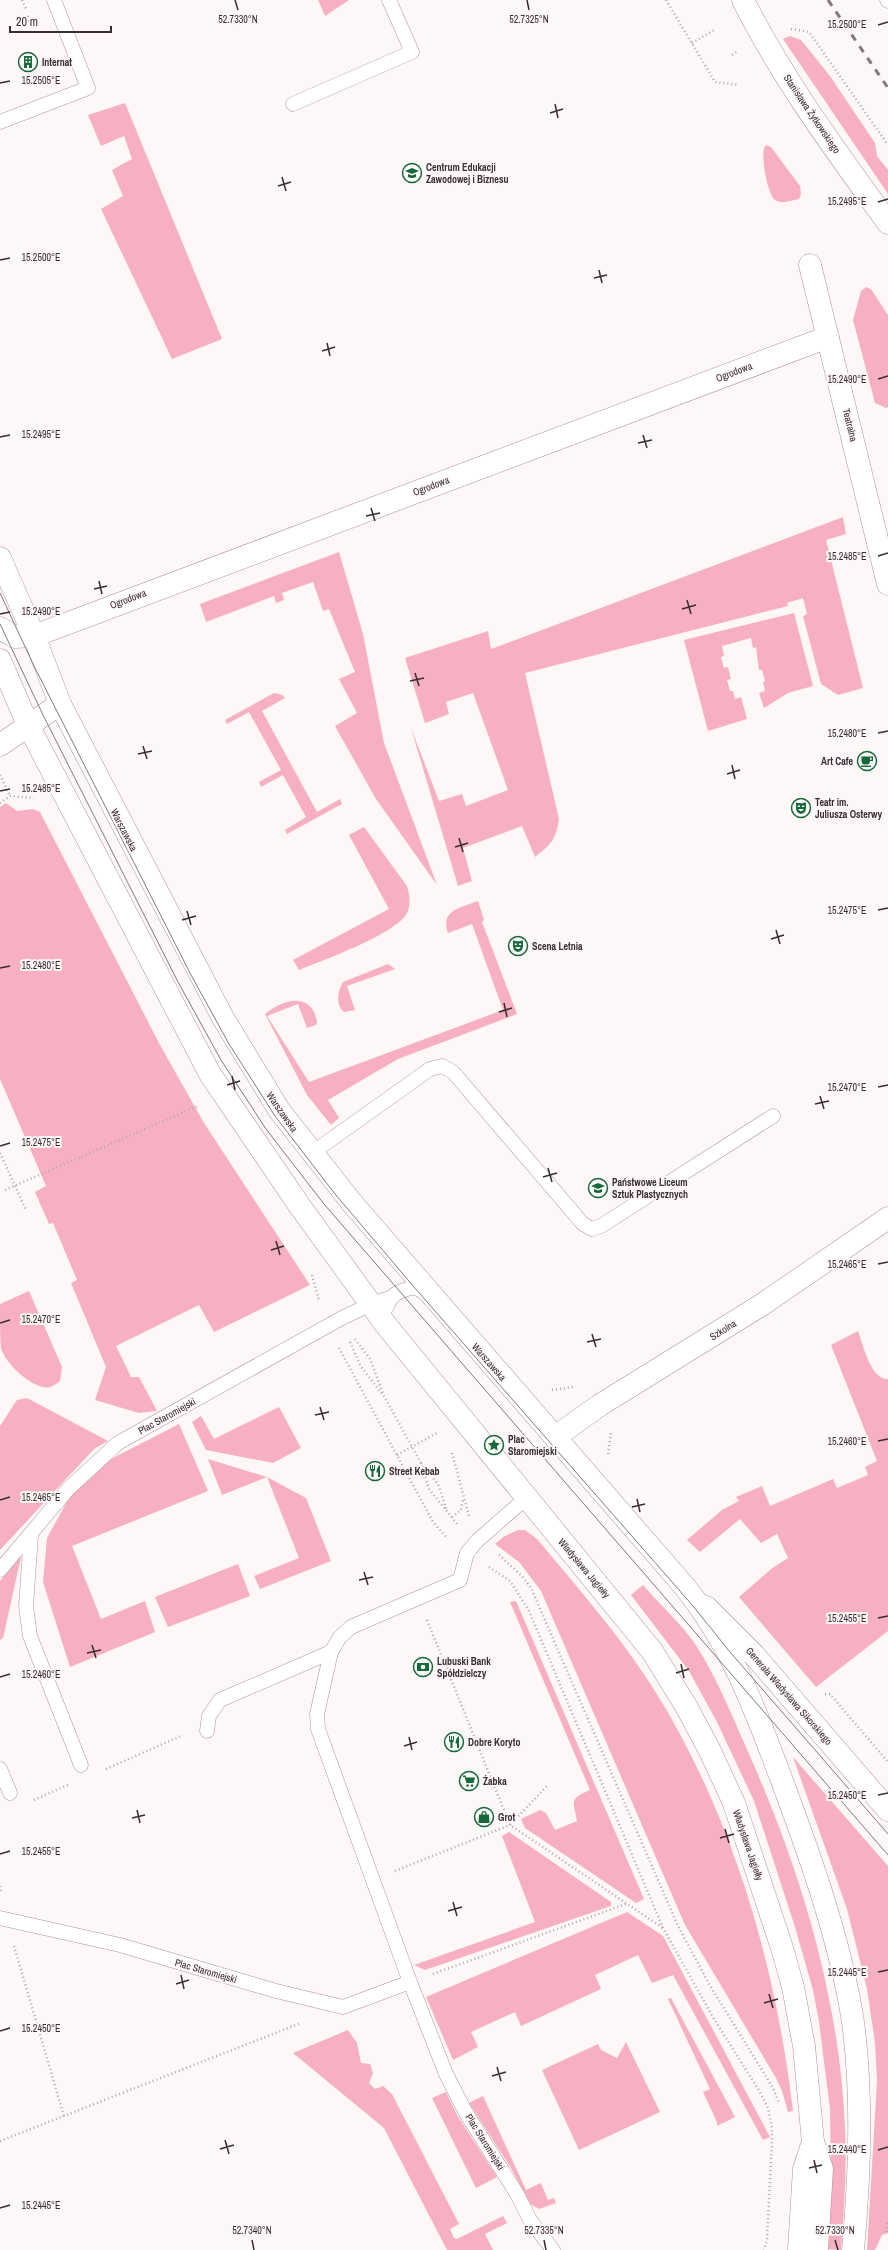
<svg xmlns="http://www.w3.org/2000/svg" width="888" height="2250" font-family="'Archivo Narrow',sans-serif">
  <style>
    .green { fill: #f6b0c1 }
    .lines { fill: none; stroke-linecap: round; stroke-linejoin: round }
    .lane-casing { stroke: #ac9298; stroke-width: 15 }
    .street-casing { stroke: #ac9298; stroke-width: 23 }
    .secondary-casing { stroke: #ac9298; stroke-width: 23 }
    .path { stroke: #afa7a9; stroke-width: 2.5; stroke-dasharray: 1 3; stroke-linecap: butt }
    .lane { stroke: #fff; stroke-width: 14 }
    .street { stroke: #fff; stroke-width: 22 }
    .secondary { stroke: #fff; stroke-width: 22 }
    .tram { stroke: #82797b; stroke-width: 1 }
    .rail { stroke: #82797b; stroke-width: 3; stroke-dasharray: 7 7; stroke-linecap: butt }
    .ticks { fill: none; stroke: #382d2f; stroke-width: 1.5 }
    .labels { text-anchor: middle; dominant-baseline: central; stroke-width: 4; stroke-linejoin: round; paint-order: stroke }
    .poi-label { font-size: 10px; font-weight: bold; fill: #382d2f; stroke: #fdf7f8; text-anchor: start }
    .street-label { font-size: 10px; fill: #382d2f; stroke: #fdf7f8 }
    .ticks-label { font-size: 10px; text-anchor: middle; fill: #382d2f; stroke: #fdf7f8; stroke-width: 4; stroke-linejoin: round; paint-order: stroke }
  </style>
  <rect width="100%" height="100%" fill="#fdf7f8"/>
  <g class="green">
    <polygon points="318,0 349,0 325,16"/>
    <polygon points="790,36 801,40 830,76 875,143 877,156 888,170 888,194 783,39"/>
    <polygon points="125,103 222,339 172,359 101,209 123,196 112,170 132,159 124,136 101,146 88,115"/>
    <path d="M766 145 771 147 800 186 801 194 799 199C792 200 782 205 775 200 767 194 759 150 766 145Z"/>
    <polygon points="866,287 871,289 888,315 888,407 886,408 875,403 853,320 861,291"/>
    <path d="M843 517 846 534 826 540 863 688 838 695 821 684 803 616 807 614 803 598 787 603 788 606 525 673 559 819C556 839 551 845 535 857L522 826 463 848 472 881 458 886 411 728 439 801 462 794 466 806 508 790 473 693 446 702 449 714 425 723 405 658 488 631 491 649Z"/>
    <polygon points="339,552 363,634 384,743 437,885 376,799 335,726 357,713 339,679 355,672 329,609 323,611 313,582 282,593 284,600 276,603 274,596 206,622 200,604"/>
    <polygon points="794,613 813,686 788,693 764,708 759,693 765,691 763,682 765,681 762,670 759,670 756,647 753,648 751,638 722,646 724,656 721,657 724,668 728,667 731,679 727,680 730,691 733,691 735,699 741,697 747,719 708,731 684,640"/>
    <polygon points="274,693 282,695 285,698 262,711 317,812 340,799 342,804 287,834 285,830 306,817 283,775 261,787 259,782 281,770 249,712 227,724 225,720"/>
    <polygon points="6,803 17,811 33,809 40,812 160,1045 204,1123 310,1285 214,1332 199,1305 116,1346 131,1377 139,1377 157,1411 139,1413 95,1400 106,1367 71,1283 77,1280 53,1223 49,1224 35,1192 46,1186 0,1079 0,807"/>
    <path d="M364 827 407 886C409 894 411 903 408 911 400 933 321 961 299 970L293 960 389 909 349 835Z"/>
    <path d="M478 901 484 920 482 922 517 1014 398 1059 328 1100 339 1118 331 1125 307 1095 265 1014C283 999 312 991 317 1022L316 1025 307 1028 298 1004 267 1016 309 1082 503 1010 472 924 448 933C440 910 460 908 478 901Z"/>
    <path d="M388 964 395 969 347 986 355 1010 344 1012C335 1004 338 991 343 982Z"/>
    <path d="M29 1291 62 1367 60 1381C55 1385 50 1389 43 1387 28 1384 5 1363 1 1348 0 1335 0 1317 0 1304Z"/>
    <path d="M858 1331C863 1345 871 1380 888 1379V1631L816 1687 739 1597 771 1569 788 1558 777 1534 761 1543 740 1519 700 1552 687 1540 722 1510 739 1501 736 1497 762 1486 770 1506 833 1479 837 1488 868 1475 865 1467 877 1461 831 1345Z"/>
    <polygon points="27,1398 108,1441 94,1449 0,1550 0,1426 17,1400"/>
    <polygon points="279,1407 301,1448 273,1463 206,1450 192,1422 201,1416 214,1439"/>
    <polygon points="179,1424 208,1491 72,1546 101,1619 145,1601 155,1632 70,1667 43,1582 47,1538 69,1498 111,1459"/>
    <polygon points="208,1459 267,1477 306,1498 331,1561 260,1589 254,1576 299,1558 267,1477 222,1495"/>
    <path d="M518 1530H525L537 1539C578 1588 621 1637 655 1691 733 1816 776 1966 793 2111L788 2112 782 2091 776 2078 685 1925 541 1591 519 1562 495 1544 503 1537Z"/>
    <polygon points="22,1553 3,1638 0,1640 0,1581"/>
    <polygon points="238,1564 250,1596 168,1627 155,1597"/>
    <path d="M643 1585C660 1605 684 1626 697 1647 718 1680 733 1718 749 1754 801 1871 840 1999 845 2129 847 2169 844 2210 841 2250L827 2249 831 2178 830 2109 819 2022 813 1990 795 1927 754 1801 717 1722 689 1671 631 1595Z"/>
    <path d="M516 1601 644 1899 636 1903 525 1828 521 1819 540 1810 546 1813 555 1830 577 1821C573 1800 569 1799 590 1790L510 1602Z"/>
    <polygon points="793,1757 888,1866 888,2233 882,2235 875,2250 867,2250 877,2081 875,2043 867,1989 847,1909"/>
    <polygon points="509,1832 611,1902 611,1906 425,1970 414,1965 535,1922 502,1836"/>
    <polygon points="627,1912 663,1936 770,2137 763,2140 673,1975 652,1983 638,1955 595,1975 601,1989 521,2026 515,2012 471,2032 478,2047 453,2060 426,1997"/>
    <polygon points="671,1998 735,2117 717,2126 717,2122 703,2092 710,2089 668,1999"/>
    <polygon points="348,2030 357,2043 361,2063 370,2064 373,2073 369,2083 375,2089 383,2086 392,2094 459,2224 450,2229 454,2238 457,2239 503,2216 507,2223 485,2234 493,2250 447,2250 384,2128 293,2053"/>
    <polygon points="626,2042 660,2112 579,2150 542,2070 598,2044 601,2050 617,2058"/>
    <polygon points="446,2092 457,2115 497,2177 476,2188 432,2098"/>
    <polygon points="483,2096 526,2190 541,2183 548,2200 554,2198 556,2203 539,2209 530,2204 511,2168 469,2103"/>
  </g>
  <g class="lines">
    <defs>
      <g id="lane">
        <polyline points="887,0 888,1"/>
        <polyline points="293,104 412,52 389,0"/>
        <polyline points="0,122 88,88 54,0"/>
        <polyline points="312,1153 430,1069 442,1066 453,1072 583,1224 592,1229 601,1226 773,1116"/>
        <path d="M387 1307C392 1292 400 1291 414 1287L428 1294"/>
        <polyline points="31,1535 26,1606 30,1636 81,1765"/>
        <polyline points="0,1570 69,1488 118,1443 340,1319 371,1304 390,1298"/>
        <polyline points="331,1652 317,1714 318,1729 410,1982 446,2074 466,2113 517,2194 530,2220 553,2250"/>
        <polyline points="207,1731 209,1716 220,1700 331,1652 340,1637 351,1627 460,1580 467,1553 477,1541 526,1498"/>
        <polyline points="0,1769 10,1793"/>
        <polyline points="0,1918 120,1945 276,1991 343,2007 410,1982"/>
      </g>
      <g id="street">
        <polyline points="810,265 888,584"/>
        <polyline points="0,628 15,637 34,636 828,337"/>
        <polyline points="0,745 60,704"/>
        <polyline points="555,1437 600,1405 763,1304 888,1218"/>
        <polyline points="706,1607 754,1655 888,1810"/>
      </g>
      <g id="secondary">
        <path d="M743 0C783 80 836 151 888 223"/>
        <path d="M0 558 34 636 60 704 223 1018 279 1110 352 1203 685 1587C730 1643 753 1704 778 1770 808 1850 840 1938 853 2022 863 2097 860 2175 853 2250"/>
        <polyline points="0,660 28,725 210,1074 299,1205 386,1325 652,1651 686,1706 710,1751 734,1803 782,1948 793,1987 804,2046 813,2142 822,2169 817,2250"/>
        <polyline points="799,2250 804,2169 813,2142"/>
      </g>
    </defs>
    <use href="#lane" class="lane-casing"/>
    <use href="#street" class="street-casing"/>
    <use href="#secondary" class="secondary-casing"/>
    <g class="path">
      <polyline points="22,0 26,9"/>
      <polyline points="666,0 715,82 739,85"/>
      <polyline points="28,16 31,26"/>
      <polyline points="791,29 809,32 888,145"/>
      <polyline points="692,43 716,29"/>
      <polyline points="732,55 738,51"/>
      <polyline points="0,775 10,796"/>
      <polyline points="0,803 10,796 34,798"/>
      <polyline points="0,1153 26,1210"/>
      <polyline points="5,1190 198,1106"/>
      <polyline points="312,1275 319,1301"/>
      <polyline points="355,1339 370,1359 384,1396 421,1463 429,1489 458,1525"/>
      <polyline points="350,1342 360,1365 382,1394"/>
      <polyline points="339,1348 433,1522 447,1538"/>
      <polyline points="552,1390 573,1387"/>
      <polyline points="452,1453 469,1516"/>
      <polyline points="608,1454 611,1433"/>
      <polyline points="397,1455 437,1433"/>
      <polyline points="421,1463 438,1484 447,1511"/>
      <polyline points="452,1517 461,1510 463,1499"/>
      <polyline points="499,1555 522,1576 531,1588 678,1926 709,1984 773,2088 779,2103"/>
      <polyline points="489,1567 510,1581 529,1611 663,1928 714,2019 760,2092 768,2108 772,2128 772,2141 767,2239 764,2250"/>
      <polyline points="427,1620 510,1825 663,1928"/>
      <polyline points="825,1694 830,1694 888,1762"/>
      <polyline points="106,1769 183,1735"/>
      <polyline points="34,1800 68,1785"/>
      <polyline points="395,1871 510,1825 547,1786"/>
      <polyline points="0,1886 1,1893"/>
      <polyline points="14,1946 64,2116"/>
      <polyline points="433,1974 626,1904"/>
      <polyline points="0,2141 301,2023"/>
      <polyline points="886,2232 888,2221"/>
    </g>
    <use href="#lane" class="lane"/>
    <use href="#street" class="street"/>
    <use href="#secondary" class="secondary"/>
    <g class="tram">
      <polyline points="0,593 35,668 191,975 229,1044 275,1116 335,1194 414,1287 693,1606 730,1652 888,1834"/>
      <polyline points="0,624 43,715 178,982 221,1060 266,1129 324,1204 888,1855"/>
    </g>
    <polyline class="rail" points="828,0 888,88"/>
  </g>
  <path class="ticks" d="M235 0 238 10M527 0 529 10M878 25 888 22M0 83 10 81M555 104 558 118M550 113 563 109M282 177 286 191M278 186 291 182M878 202 888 199M0 260 10 258M599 270 602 283M594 278 607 275M327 343 330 356M322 351 335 347M878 379 888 376M643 435 647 448M0 437 10 435M638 443 652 440M371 508 375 521M366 516 380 513M878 556 888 553M99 581 102 594M94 589 107 586M687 600 691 614M682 609 696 605M0 614 10 612M415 673 419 686M410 681 424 678M878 733 888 731M143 746 147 759M138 754 152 751M732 765 735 779M727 774 740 770M0 791 10 789M459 838 463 852M455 847 468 843M878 910 888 908M187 911 191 925M182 920 196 916M776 930 780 944M771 939 784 935M0 968 10 966M504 1003 507 1017M499 1012 512 1008M232 1076 235 1090M227 1085 240 1081M878 1087 888 1085M820 1096 824 1109M815 1104 829 1101M0 1146 10 1143M548 1168 552 1182M543 1177 557 1173M276 1241 280 1255M271 1250 284 1246M878 1264 888 1262M0 1323 10 1320M592 1334 596 1347M587 1342 601 1339M320 1407 324 1420M315 1415 329 1412M878 1441 888 1439M637 1499 640 1512M0 1500 10 1497M632 1507 645 1504M364 1572 368 1585M359 1580 373 1577M878 1618 888 1616M92 1645 96 1658M87 1653 101 1650M681 1664 684 1678M676 1673 689 1669M0 1677 10 1674M409 1737 412 1750M404 1746 417 1742M878 1795 888 1793M137 1810 140 1823M132 1818 145 1815M725 1829 729 1843M720 1838 734 1834M0 1854 10 1851M453 1902 457 1916M448 1911 462 1907M878 1972 888 1970M181 1975 184 1989M176 1984 189 1980M769 1994 773 2008M764 2003 778 1999M0 2031 10 2028M497 2067 501 2081M492 2076 506 2072M225 2140 229 2154M220 2149 234 2145M878 2150 888 2147M814 2160 817 2173M809 2168 822 2165M0 2208 10 2205M252 2240 254 2250M544 2240 546 2250M835 2240 838 2250"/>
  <defs>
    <symbol id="building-ring" viewBox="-11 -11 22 22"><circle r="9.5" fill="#fdf7f8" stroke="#16693a" stroke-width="1.5"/><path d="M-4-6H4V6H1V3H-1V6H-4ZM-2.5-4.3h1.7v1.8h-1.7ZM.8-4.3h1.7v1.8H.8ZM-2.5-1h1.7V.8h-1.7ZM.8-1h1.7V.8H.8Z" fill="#16693a"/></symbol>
    <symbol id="school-ring" viewBox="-11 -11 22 22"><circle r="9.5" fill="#fdf7f8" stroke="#16693a" stroke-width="1.5"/><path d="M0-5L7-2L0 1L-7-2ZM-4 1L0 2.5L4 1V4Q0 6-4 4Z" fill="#16693a"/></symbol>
    <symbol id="cafe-ring" viewBox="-11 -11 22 22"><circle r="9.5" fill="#fdf7f8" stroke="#16693a" stroke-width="1.5"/><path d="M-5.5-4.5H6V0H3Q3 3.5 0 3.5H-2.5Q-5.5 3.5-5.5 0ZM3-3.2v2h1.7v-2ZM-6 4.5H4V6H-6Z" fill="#16693a"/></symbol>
    <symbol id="theatre-ring" viewBox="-11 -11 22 22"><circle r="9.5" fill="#fdf7f8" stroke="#16693a" stroke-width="1.5"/><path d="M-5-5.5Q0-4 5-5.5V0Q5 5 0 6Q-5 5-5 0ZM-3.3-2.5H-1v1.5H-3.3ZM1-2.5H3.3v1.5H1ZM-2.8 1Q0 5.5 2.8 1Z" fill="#16693a"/></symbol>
    <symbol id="sight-ring" viewBox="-11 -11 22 22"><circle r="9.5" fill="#fdf7f8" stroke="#16693a" stroke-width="1.5"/><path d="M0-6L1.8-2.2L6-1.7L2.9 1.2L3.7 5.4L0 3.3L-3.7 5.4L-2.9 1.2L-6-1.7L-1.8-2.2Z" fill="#16693a"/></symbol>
    <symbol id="restaurant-ring" viewBox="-11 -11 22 22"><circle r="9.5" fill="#fdf7f8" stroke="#16693a" stroke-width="1.5"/><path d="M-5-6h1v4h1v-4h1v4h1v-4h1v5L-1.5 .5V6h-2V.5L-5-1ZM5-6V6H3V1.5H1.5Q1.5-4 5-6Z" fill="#16693a"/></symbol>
    <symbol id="bank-ring" viewBox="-11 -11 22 22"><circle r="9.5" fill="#fdf7f8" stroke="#16693a" stroke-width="1.5"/><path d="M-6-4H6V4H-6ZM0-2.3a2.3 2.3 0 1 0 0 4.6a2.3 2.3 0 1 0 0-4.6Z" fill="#16693a"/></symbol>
    <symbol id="supermarket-ring" viewBox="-11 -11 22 22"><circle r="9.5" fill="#fdf7f8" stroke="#16693a" stroke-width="1.5"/><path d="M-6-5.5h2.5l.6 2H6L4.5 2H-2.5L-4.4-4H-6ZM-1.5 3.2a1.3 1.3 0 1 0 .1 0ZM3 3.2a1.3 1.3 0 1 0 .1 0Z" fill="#16693a"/></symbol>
    <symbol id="shop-ring" viewBox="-11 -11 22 22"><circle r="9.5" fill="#fdf7f8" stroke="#16693a" stroke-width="1.5"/><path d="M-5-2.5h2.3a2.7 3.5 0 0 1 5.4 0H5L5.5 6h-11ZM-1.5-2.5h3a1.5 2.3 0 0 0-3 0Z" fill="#16693a"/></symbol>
  </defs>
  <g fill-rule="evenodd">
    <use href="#building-ring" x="17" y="51" width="22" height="22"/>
    <use href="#school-ring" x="401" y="162" width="22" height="22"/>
    <use href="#cafe-ring" x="856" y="750" width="22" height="22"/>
    <use href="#theatre-ring" x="790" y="797" width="22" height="22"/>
    <use href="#theatre-ring" x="507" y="935" width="22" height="22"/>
    <use href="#school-ring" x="587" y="1177" width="22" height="22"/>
    <use href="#sight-ring" x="483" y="1434" width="22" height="22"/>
    <use href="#restaurant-ring" x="364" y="1460" width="22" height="22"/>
    <use href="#bank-ring" x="412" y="1656" width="22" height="22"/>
    <use href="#restaurant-ring" x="443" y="1731" width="22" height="22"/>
    <use href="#supermarket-ring" x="458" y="1770" width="22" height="22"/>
    <use href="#shop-ring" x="473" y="1806" width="22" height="22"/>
  </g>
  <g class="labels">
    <g class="poi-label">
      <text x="42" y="62">Internat</text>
      <text x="426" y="167">Centrum Edukacji<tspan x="426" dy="12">Zawodowej i Biznesu</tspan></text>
      <text x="853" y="761" text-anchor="end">Art Cafe</text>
      <text x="815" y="802">Teatr im.<tspan x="815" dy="12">Juliusza Osterwy</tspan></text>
      <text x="532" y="946">Scena Letnia</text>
      <text x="612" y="1182">Państwowe Liceum<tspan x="612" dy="12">Sztuk Plastycznych</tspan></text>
      <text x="508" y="1439">Plac<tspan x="508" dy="12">Staromiejski</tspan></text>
      <text x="389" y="1471">Street Kebab</text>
      <text x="437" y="1661">Lubuski Bank<tspan x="437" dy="12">Spółdzielczy</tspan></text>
      <text x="468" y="1742">Dobre Koryto</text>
      <text x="483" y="1781">Żabka</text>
      <text x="498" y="1817">Grot</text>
    </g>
    <g class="street-label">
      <text transform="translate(812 114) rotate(56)">Stanisława Żytkowskiego</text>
      <text transform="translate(734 372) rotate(-21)">Ogrodowa</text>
      <text transform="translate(850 425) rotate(76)">Teatralna</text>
      <text transform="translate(431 486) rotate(-21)">Ogrodowa</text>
      <text transform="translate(128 599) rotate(-21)">Ogrodowa</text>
      <text transform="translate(124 830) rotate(63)">Warszawska</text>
      <text transform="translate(282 1112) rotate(55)">Warszawska</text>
      <text transform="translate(723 1330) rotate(-32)">Szkolna</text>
      <text transform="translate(489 1362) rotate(49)">Warszawska</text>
      <text transform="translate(167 1416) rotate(-29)">Plac Staromiejski</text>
      <text transform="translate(584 1568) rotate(50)">Władysława Jagiełły</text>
      <text transform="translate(789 1696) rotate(49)">Generała Władysława Sikorskiego</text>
      <text transform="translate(748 1845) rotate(71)">Władysława Jagiełły</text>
      <text transform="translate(206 1971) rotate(16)">Plac Staromiejski</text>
      <text transform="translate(485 2142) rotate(58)">Plac Staromiejski</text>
    </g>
  </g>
  <g class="ticks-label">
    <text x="238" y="23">52.7330°N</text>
    <text x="529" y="23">52.7325°N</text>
    <text x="847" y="28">15.2500°E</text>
    <text x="41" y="84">15.2505°E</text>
    <text x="847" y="205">15.2495°E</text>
    <text x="41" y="261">15.2500°E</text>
    <text x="847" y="383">15.2490°E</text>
    <text x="41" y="438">15.2495°E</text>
    <text x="847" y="560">15.2485°E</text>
    <text x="41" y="615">15.2490°E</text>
    <text x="847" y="737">15.2480°E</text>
    <text x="41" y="792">15.2485°E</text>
    <text x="847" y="914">15.2475°E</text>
    <text x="41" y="969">15.2480°E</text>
    <text x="847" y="1091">15.2470°E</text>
    <text x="41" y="1146">15.2475°E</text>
    <text x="847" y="1268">15.2465°E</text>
    <text x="41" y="1323">15.2470°E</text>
    <text x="847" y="1445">15.2460°E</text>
    <text x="41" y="1501">15.2465°E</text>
    <text x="847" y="1622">15.2455°E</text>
    <text x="41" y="1678">15.2460°E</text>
    <text x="847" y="1799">15.2450°E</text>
    <text x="41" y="1855">15.2455°E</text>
    <text x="847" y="1976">15.2445°E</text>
    <text x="41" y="2032">15.2450°E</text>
    <text x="847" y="2153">15.2440°E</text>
    <text x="41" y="2209">15.2445°E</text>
    <text x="252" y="2234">52.7340°N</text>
    <text x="544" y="2234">52.7335°N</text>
    <text x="835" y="2234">52.7330°N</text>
  </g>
  <path d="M10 26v6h101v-6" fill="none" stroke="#382d2f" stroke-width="2"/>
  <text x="16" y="26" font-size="12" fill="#382d2f" stroke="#fdf7f8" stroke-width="3" paint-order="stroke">20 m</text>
</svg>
